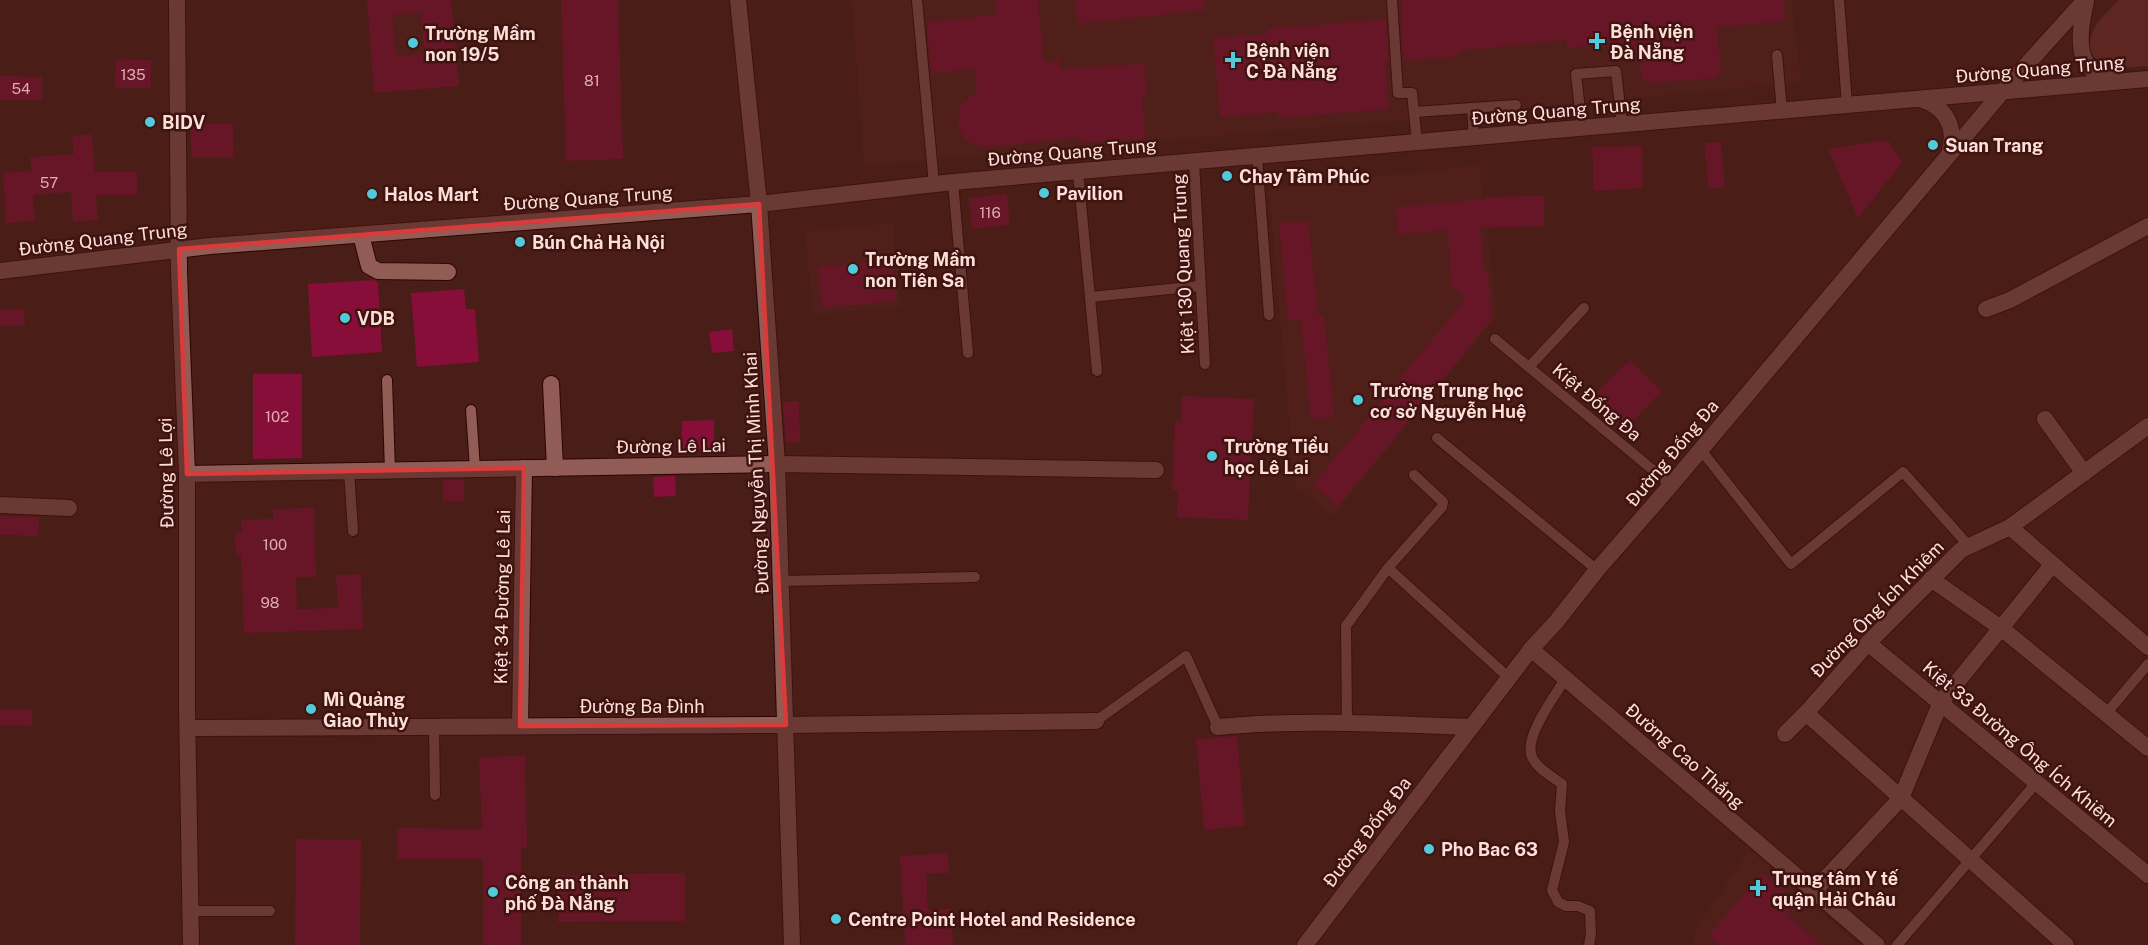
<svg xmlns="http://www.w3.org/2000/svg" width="2148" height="945" font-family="'Public Sans',sans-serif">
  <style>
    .built { fill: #57221c }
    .green { fill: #76312a }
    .building { fill: #870e38; fill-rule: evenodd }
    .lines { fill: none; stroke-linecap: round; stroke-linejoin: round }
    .service-casing { stroke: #2e0403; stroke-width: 12 }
    .minor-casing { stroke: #2e0403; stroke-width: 18 }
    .tertiary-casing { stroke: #2e0403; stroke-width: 18 }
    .secondary-casing { stroke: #2e0403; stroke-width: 18 }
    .service { stroke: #905c55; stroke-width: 10 }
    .minor { stroke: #905c55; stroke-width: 16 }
    .tertiary { stroke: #905c55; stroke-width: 16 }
    .secondary { stroke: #905c55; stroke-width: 16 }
    .marked { fill: none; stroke: #da3a3a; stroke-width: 4.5; stroke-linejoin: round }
    .poi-dot { fill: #53cadc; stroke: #3f130f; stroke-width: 2 }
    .labels { text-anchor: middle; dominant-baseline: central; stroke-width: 5; stroke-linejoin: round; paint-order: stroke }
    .number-label { font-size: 15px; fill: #e0abb2 }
    .poi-label { font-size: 18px; font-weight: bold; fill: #fddfda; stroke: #3f130f; text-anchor: start }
    .street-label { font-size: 18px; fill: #fddfda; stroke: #3f130f }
  </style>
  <rect width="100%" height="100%" fill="#4a1e18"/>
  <g class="built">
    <polygon points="367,0 451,0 459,86 374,93"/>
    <polygon points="852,0 1791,0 1801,82 1405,120 864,166"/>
    <polygon points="1479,165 1497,316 1332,517 1295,485 1269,189"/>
    <polygon points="893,223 901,307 813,315 805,232"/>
    <polygon points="1749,850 1858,945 1692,945 1698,926"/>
  </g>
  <path class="green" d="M2118 0H2148V66C2123 68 2076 71 2094 29 2099 19 2111 9 2118 0Z"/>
  <g class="building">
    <path d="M367 0H451L459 86 374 93ZM421 12 424 54 396 56 392 15Z"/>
    <polygon points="561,0 618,0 623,159 566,161"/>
    <polygon points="995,0 1038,0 1044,62 1059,60 1059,69 1144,64 1146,95 1142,95 1145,139 1080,143 1079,138 988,147 974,145 964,138 958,125 960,106 970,97 977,94 975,69 931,73 927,22 996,15"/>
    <polygon points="1075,0 1204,0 1205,10 1077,24"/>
    <polygon points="1401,0 1783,0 1785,21 1717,27 1721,71 1717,78 1647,83 1641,77 1639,50 1628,51 1627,43 1567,48 1567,40 1458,51 1458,56 1403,61"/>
    <polygon points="1386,19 1389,62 1385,63 1389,109 1277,118 1277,112 1220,117 1213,38 1268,34 1268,29"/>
    <polygon points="116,59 151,60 151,88 115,88"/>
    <polygon points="0,76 42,77 42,100 0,100"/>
    <polygon points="191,124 233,124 234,158 191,158"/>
    <polygon points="92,134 95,172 137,172 137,195 96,195 98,220 73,222 71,192 33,195 35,221 6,223 3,173 31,171 30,157 74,154 72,136"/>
    <polygon points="1888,140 1902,163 1858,218 1828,149"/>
    <polygon points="1721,142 1725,187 1709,189 1704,143"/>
    <polygon points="1633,146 1642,146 1643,188 1594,191 1592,147"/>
    <polygon points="1007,194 1010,225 972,229 969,198"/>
    <polygon points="1544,196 1544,226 1480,228 1484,273 1488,272 1492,319 1338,506 1313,485 1466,298 1452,287 1447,230 1398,234 1396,207 1486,199 1486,197"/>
    <polygon points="1308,221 1318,316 1324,316 1334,417 1311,420 1301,319 1288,320 1279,223"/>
    <polygon points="892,260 896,301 822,308 818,267"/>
    <polygon points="373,280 378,282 382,352 312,357 308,284"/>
    <polygon points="464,289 466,309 475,309 479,362 417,367 411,293"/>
    <polygon points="0,309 24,309 25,326 0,326"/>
    <polygon points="732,329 734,351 712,353 709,332"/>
    <polygon points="1630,360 1662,391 1628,427 1595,395"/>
    <polygon points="253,374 302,374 302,458 253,459"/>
    <polygon points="1182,396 1254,399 1248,520 1177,517 1178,490 1172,490 1175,421 1181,421"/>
    <polygon points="799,401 800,442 786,442 783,402"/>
    <polygon points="714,420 714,449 682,449 682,421"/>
    <polygon points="675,476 676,496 654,497 653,477"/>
    <rect x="443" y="480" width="21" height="21"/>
    <polygon points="314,508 316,577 296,577 297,609 338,608 336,575 361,574 363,629 244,633 241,555 236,555 235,533 242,533 241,520 273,519 273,509"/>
    <polygon points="0,516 39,517 38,536 0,535"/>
    <polygon points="0,710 32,710 32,726 0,725"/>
    <polygon points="1237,736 1245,826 1204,830 1196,739"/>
    <polygon points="525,756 527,848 521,848 521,945 483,945 483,859 397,859 397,828 482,829 479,757"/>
    <polygon points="296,839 361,840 360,945 295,945"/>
    <polygon points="948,853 949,873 926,874 928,910 951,909 953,945 905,945 900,856"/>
    <polygon points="685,873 685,921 558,922 558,875"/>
    <polygon points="1763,873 1797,902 1787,915 1822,945 1719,945 1708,936"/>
  </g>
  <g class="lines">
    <defs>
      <g id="service">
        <polyline points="917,0 934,184"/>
        <polyline points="1392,0 1398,93 1412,93 1417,143"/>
        <polyline points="1839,0 1847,105"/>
        <polyline points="1777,55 1782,111"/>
        <polyline points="1472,108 1516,105"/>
        <polyline points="1415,112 1472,108 1474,138"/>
        <polyline points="1582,128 1576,74 1616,71 1622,125"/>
        <polyline points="1257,157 1269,315"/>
        <polyline points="1194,162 1205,364"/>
        <polyline points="1078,172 1097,371"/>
        <polyline points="953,182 968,353"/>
        <polyline points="1091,297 1199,286"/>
        <polyline points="1495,339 1671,485"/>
        <polyline points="1529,367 1584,308"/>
        <polyline points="387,380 390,471"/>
        <polyline points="471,410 475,469"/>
        <polyline points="1437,438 1597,570"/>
        <polyline points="1701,450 1791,564 1903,472 1969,546"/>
        <polyline points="349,471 353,531"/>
        <polyline points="1388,568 1508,677"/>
        <polyline points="781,581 975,577"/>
        <path d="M1565 679C1555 696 1521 740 1533 759 1538 769 1553 777 1562 784L1560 811 1564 842 1552 890 1558 902 1566 906H1578L1590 911 1591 933 1589 945"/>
        <polyline points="2105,715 2148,664"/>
        <polyline points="1096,721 1186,656 1218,727"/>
        <polyline points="1347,722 1346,626 1388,568 1442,507 1443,502 1414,475"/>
        <polyline points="434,728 435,795"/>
        <polyline points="190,911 270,911"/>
        <polyline points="1897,945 2037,782"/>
      </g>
      <g id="minor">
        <polyline points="738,0 759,204 777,464 792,945"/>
        <polyline points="361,235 369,266 378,271 448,272"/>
        <polyline points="1986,309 2010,300 2148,226"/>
        <polyline points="551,384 555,468"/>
        <polyline points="2045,419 2084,473"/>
        <polyline points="187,474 777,464 1156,470"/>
        <polyline points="0,505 69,508"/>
        <polyline points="2010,527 2148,647"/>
        <polyline points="1931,579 2001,628 2148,748"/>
        <polyline points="1868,643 2148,875"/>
        <polyline points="1806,713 2066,945"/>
        <polyline points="520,726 524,468"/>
        <path d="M1218 727C1302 719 1387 724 1471 727"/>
        <polyline points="188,728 786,725 1096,721"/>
        <polyline points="1785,734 1806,713 1868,643 1961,550 2010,527 2148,426"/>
        <polyline points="1814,891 1901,798 1941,702 2052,565"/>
      </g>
      <g id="tertiary">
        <polyline points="177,0 179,272 187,474 187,708 191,945"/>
        <polyline points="1531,649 1877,945"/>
      </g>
      <g id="secondary">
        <path d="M2086 1C2079 34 2071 75 2118 79"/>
        <path d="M1920 99C1947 107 1957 128 1949 155"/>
        <polyline points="0,271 210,246 759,204 953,182 2148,79"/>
        <polyline points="1305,945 1531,649 1556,622 1597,570 1671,485 2002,92 2085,0"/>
      </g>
    </defs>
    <use href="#service" class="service-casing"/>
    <use href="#minor" class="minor-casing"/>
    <use href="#tertiary" class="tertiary-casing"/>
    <use href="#secondary" class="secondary-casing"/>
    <use href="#service" class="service"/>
    <use href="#minor" class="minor"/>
    <use href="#tertiary" class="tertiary"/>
    <use href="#secondary" class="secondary"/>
  </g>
  <path d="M0 0H2148V945H0ZM759 204 786 725 520 726 524 468 187 474 179 249Z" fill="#4a1e18" fill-opacity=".55" fill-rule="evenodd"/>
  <path class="marked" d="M759 204 786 725 520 726 524 468 187 474 179 249Z"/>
  <g class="poi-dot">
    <path d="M1594 32h6v6h6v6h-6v6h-6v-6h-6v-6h6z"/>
    <circle cx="413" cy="43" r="6"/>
    <path d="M1230 51h6v6h6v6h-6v6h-6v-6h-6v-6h6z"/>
    <circle cx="150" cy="122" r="6"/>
    <circle cx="1933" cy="145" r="6"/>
    <circle cx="1227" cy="176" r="6"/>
    <circle cx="1044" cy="193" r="6"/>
    <circle cx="372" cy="194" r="6"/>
    <circle cx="520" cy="242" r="6"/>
    <circle cx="853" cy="269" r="6"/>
    <circle cx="345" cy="318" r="6"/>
    <circle cx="1358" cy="400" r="6"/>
    <circle cx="1212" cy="456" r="6"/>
    <circle cx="311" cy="709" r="6"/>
    <circle cx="1429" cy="849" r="6"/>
    <path d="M1755 879h6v6h6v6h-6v6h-6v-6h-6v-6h6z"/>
    <circle cx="493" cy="892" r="6"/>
    <circle cx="836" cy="919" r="6"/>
  </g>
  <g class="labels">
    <g class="number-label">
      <text x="133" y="74">135</text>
      <text x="592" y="80">81</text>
      <text x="21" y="88">54</text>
      <text x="49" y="182">57</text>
      <text x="990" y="212">116</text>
      <text x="277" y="416">102</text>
      <text x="275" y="544">100</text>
      <text x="270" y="602">98</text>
    </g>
    <g class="poi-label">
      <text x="1610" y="31">Bệnh viện<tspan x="1610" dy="21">Đà Nẵng</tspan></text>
      <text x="425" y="33">Trường Mầm<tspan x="425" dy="21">non 19/5</tspan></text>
      <text x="1246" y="50">Bệnh viện<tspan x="1246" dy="21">C Đà Nẵng</tspan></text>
      <text x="162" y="122">BIDV</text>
      <text x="1945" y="145">Suan Trang</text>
      <text x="1239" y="176">Chay Tâm Phúc</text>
      <text x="1056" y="193">Pavilion</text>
      <text x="384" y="194">Halos Mart</text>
      <text x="532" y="242">Bún Chả Hà Nội</text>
      <text x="865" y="259">Trường Mầm<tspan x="865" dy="21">non Tiên Sa</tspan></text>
      <text x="357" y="318">VDB</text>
      <text x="1370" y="390">Trường Trung học<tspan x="1370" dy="21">cơ sở Nguyễn Huệ</tspan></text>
      <text x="1224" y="446">Trường Tiểu<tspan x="1224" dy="21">học Lê Lai</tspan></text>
      <text x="323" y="699">Mì Quảng<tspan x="323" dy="21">Giao Thủy</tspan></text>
      <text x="1441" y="849">Pho Bac 63</text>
      <text x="1772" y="878">Trung tâm Y tế<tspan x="1772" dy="21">quận Hải Châu</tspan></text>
      <text x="505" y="882">Công an thành<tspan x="505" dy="21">phố Đà Nẵng</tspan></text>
      <text x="848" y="919">Centre Point Hotel and Residence</text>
    </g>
    <g class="street-label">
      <text transform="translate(2040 69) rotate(-5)">Đường Quang Trung</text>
      <text transform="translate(1556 111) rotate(-5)">Đường Quang Trung</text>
      <text transform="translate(1072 152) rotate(-5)">Đường Quang Trung</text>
      <text transform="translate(588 198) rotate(-4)">Đường Quang Trung</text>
      <text transform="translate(103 239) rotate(-7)">Đường Quang Trung</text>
      <text transform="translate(1183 264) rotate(-93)">Kiệt 130 Quang Trung</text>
      <text transform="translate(1597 402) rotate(40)">Kiệt Đống Đa</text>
      <text transform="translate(671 446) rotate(-1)">Đường Lê Lai</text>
      <text transform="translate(1672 453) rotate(-50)">Đường Đống Đa</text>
      <text transform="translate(166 473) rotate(-91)">Đường Lê Lợi</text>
      <text transform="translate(756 473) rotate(-93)">Đường Nguyễn Thị Minh Khai</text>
      <text transform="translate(502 597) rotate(-89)">Kiệt 34 Đường Lê Lai</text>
      <text transform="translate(1877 609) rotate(-46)">Đường Ông Ích Khiêm</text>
      <text x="642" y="706">Đường Ba Đình</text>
      <text transform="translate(2020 744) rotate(40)">Kiệt 33 Đường Ông Ích Khiêm</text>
      <text transform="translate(1685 756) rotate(41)">Đường Cao Thắng</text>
      <text transform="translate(1367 832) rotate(-53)">Đường Đống Đa</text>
    </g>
  </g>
</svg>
